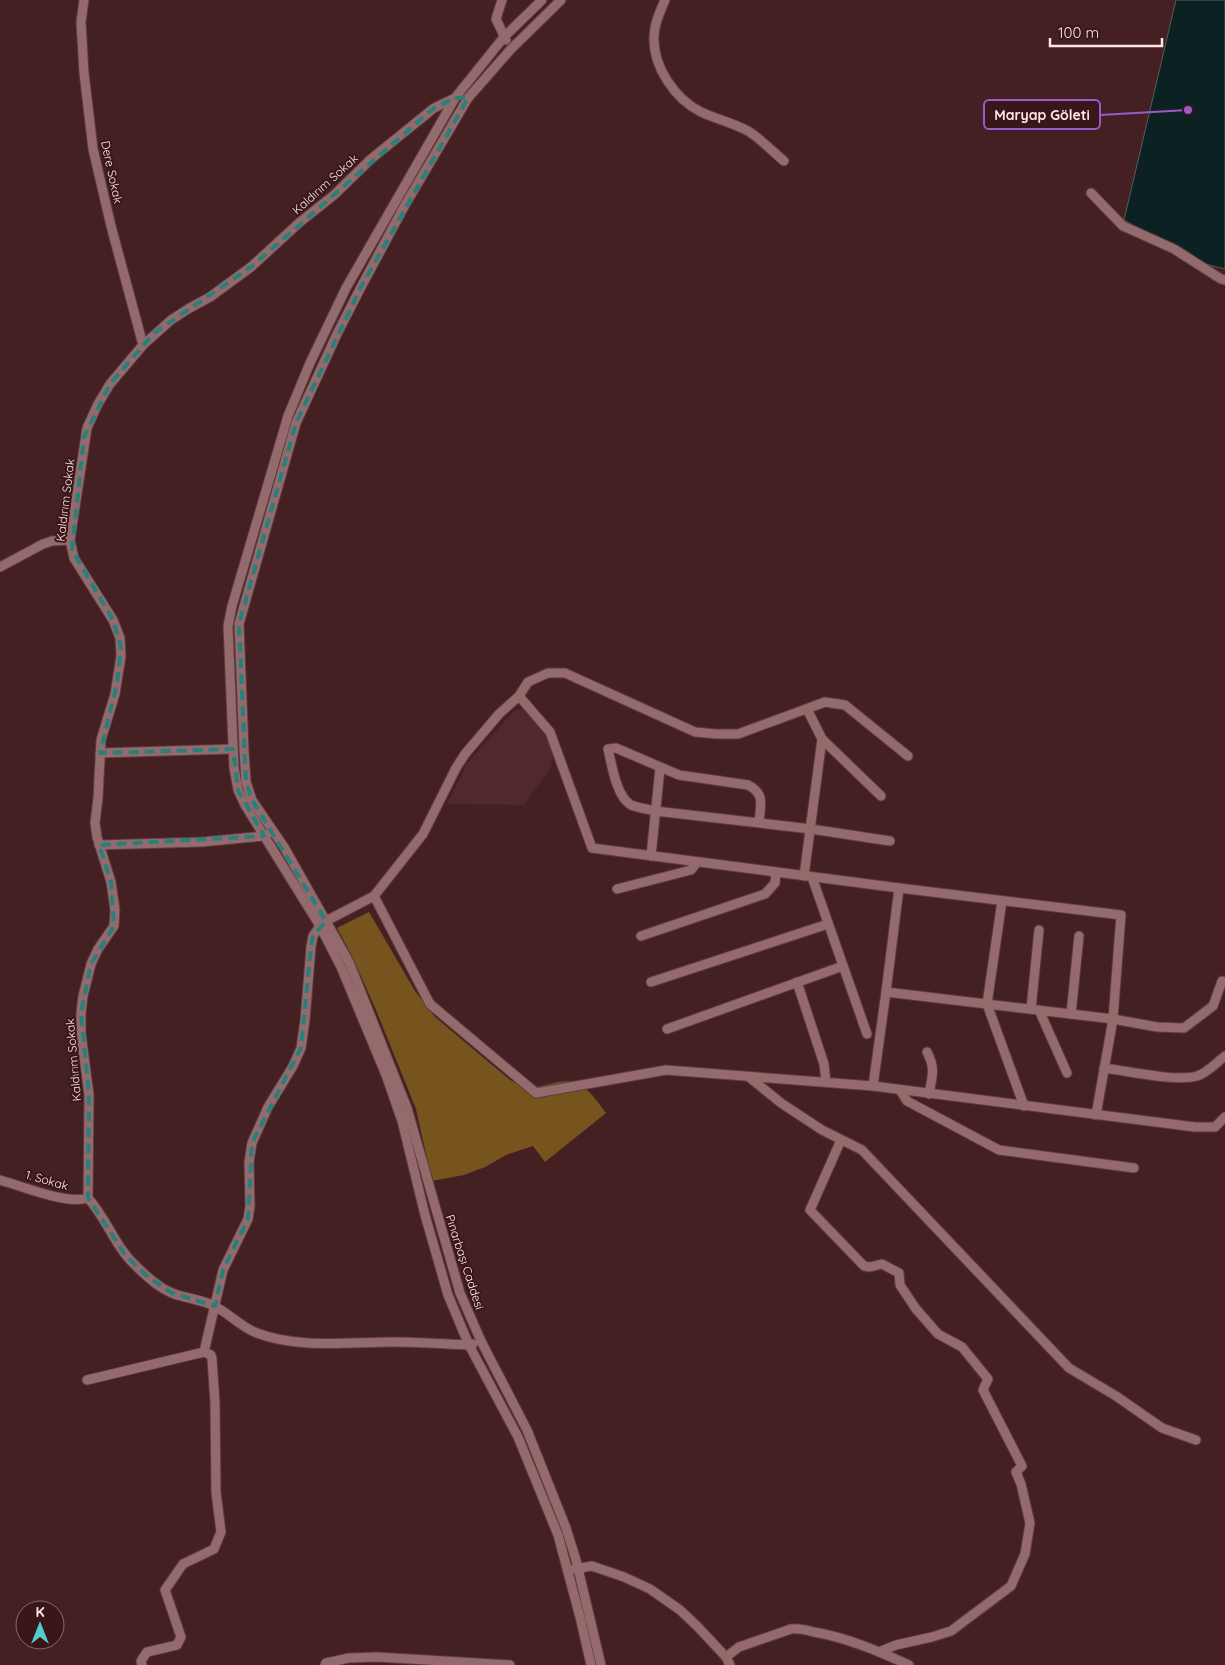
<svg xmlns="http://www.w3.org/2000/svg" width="1225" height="1665" font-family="Quicksand,sans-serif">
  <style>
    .built { fill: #52282c }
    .forest { fill: #77541d }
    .water { fill: #0c2222; stroke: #555c5d }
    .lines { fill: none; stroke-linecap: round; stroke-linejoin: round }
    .minor-casing { stroke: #5b3d41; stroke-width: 11 }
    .minor { stroke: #946a6c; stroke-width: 9 }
    .marked { fill: none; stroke: #27817a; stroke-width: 4; stroke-dasharray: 10 6; stroke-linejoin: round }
    .labels { text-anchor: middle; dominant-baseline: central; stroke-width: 4; stroke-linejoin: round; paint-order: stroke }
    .street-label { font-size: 12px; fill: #fee5e6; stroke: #39161a }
    .leader { fill: none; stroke: #9c5ac9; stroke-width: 2 }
    .callout-dot { fill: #9c5ac9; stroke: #39161a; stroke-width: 2 }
    .callout { fill: #39161a; stroke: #9c5ac9; stroke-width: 2 }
    .callout-label { font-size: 14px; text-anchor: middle; font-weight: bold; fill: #fee5e6 }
  </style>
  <rect width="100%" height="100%" fill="#442023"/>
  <polygon class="built" points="522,709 546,732 553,756 551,767 524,805 447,804 468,762 515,710"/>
  <path class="forest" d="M369 912 415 991 435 1017 510 1080C518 1084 524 1088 533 1087 549 1086 567 1075 582 1086 592 1093 599 1104 606 1113L545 1162 533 1146 506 1155 485 1167 464 1175 432 1181 416 1109 376 1010 352 956 337 928Z"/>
  <polygon class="water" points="1176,0 1225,0 1225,269 1205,264 1124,220"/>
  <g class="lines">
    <defs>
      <g id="minor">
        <polyline points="84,0 81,22 84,73 93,149 111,226 143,345"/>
        <polyline points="502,0 496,19 506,40"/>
        <polyline points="542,0 504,37 455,98 346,288 310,363 288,416 232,606 228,626 234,768 238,790 245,805 320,926 341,967 386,1075 402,1121 425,1215 448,1295 469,1345 518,1437 558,1535 580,1617 591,1665"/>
        <polyline points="561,0 511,49 468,98 405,205 361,287 337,334 296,423 239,624 244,750 246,782 252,800 284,847 349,962 407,1108 460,1293 481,1341 527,1430 566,1528 576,1560 601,1665"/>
        <path d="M665 0C660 12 654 24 654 37 653 67 675 99 701 112 716 119 733 123 748 131 761 139 772 151 784 161"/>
        <polyline points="1091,193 1123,226 1174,249 1221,279 1225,280"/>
        <polyline points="0,567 43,544 52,541 70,540"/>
        <polyline points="822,739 881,796"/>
        <polyline points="100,753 233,749"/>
        <polyline points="908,756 845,705 825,702 738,734 716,734 695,732 565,673 548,673 528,682 519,696 550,732 592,848 899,888 886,992 1113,1019 1157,1027 1184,1028 1213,1006 1222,981 1225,982"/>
        <path d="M759 823C760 806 766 794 748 785L679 775 616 748 608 749C612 765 616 796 631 805 638 808 648 809 655 811L811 829 890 841"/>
        <polyline points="99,845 202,842 264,836 268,834"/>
        <polyline points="651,856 660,768"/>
        <polyline points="804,876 822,739 807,709"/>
        <polyline points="812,877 867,1034"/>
        <polyline points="899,888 1121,915 1113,1019 1096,1115"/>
        <polyline points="617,889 691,870 697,862"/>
        <polyline points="374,896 430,1004 536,1093 666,1070 873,1086 1195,1127 1215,1127 1225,1117"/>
        <polyline points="1002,901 987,1004 1024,1106"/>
        <polyline points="641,936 765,894 775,883 776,872"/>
        <polyline points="651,982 828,924"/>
        <polyline points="797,982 824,1064 826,1082"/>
        <polyline points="1031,1009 1039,930"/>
        <polyline points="1039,1010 1067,1073"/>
        <polyline points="1071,1014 1079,936"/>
        <polyline points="667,1029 843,966"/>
        <path d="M927 1052C936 1069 932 1076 929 1094"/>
        <path d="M1104 1068C1128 1071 1175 1082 1197 1076 1207 1073 1216 1063 1225 1056"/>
        <polyline points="749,1077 781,1103 822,1130 862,1150 1069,1368 1116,1396 1162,1428 1196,1440"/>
        <polyline points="873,1086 886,992"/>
        <polyline points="900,1090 907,1101 999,1150 1134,1168"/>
        <polyline points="841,1140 810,1210 864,1266 870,1267 882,1264 899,1273 900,1285 916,1309 938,1334 962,1347 988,1379 983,1390 1022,1466 1016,1472 1021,1484 1030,1523 1025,1554 1011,1586 951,1631 932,1637 896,1645 879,1652"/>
        <path d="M0 1180C22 1186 67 1205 88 1198"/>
        <polyline points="88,1198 89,1095 81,1033 81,1013 83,996 91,964 98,949 114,926 115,910 111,882 97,837 95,823 98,798 101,740 115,694 121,656 120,638 113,620 74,558 70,540 87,428 98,404 110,384 143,345 171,320 188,309 210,297 251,267 300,222 334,195 371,159 434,108 455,98"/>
        <path d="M88 1198C107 1219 115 1247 136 1266 146 1276 159 1288 172 1293 186 1299 203 1299 216 1307 231 1315 241 1327 257 1333 298 1349 350 1342 393 1342 418 1342 444 1344 469 1345L473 1344"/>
        <polyline points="87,1380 204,1352 223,1270 248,1219 250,1206 249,1162 252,1143 268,1107 293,1066 301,1048 305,1020 311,947 313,936 320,926 326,921 374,896 423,834 456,768 465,754 499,714 519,696"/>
        <polyline points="574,1569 592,1566 624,1577 650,1589 680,1610 697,1626 726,1657 730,1665"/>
        <path d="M726 1657 739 1647 791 1629C800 1628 806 1630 814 1632 848 1638 878 1651 909 1665"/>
        <polyline points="142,1665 141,1661 147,1652 177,1645 181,1637 165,1590 183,1564 214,1549 221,1532 216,1492 215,1403 212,1359 211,1355 204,1352"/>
        <polyline points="325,1665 326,1663 349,1658 377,1657 510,1665"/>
      </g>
    </defs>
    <use href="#minor" class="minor-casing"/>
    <use href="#minor" class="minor"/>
  </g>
  <path class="marked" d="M455 98H468L361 287 296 423 239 624 246 782 252 800 326 921 313 936 311 947 301 1048 252 1143 248 1219 223 1270 215 1306 172 1293 148 1277 126 1256 88 1198 89 1095 81 1013 91 964 114 926 111 882 99 845 264 836 238 790 233 749 100 753 117 684 121 647 113 620 72 550 84 437 110 384 154 333 251 267 434 108Z"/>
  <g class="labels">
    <g class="street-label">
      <text transform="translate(112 172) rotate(78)">Dere Sokak</text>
      <text transform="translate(325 184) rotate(-42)">Kaldırım Sokak</text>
      <text transform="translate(65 500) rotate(-83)">Kaldırım Sokak</text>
      <text transform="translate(73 1060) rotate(-95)">Kaldırım Sokak</text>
      <text transform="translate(47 1180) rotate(16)">1. Sokak</text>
      <text transform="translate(465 1262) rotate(72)">Pınarbaşı Caddesi</text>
    </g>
  </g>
  <path class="leader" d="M1188 110L1100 115"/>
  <circle class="callout-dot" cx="1188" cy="110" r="5"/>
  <rect class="callout" x="984" y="100" width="116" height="29" rx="5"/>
  <g class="callout-label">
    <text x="1042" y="120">Maryap Göleti</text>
  </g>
  <g transform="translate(40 1625)"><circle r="24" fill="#39161a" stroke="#88696c"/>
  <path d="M0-4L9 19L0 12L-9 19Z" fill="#52cdcd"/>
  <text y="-8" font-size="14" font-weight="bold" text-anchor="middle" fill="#fee5e6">K</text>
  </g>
  <path d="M1050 38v8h112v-8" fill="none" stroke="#fee5e6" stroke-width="2.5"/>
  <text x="1058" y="38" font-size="15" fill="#fee5e6" stroke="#39161a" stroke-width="4" paint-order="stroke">100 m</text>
</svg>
